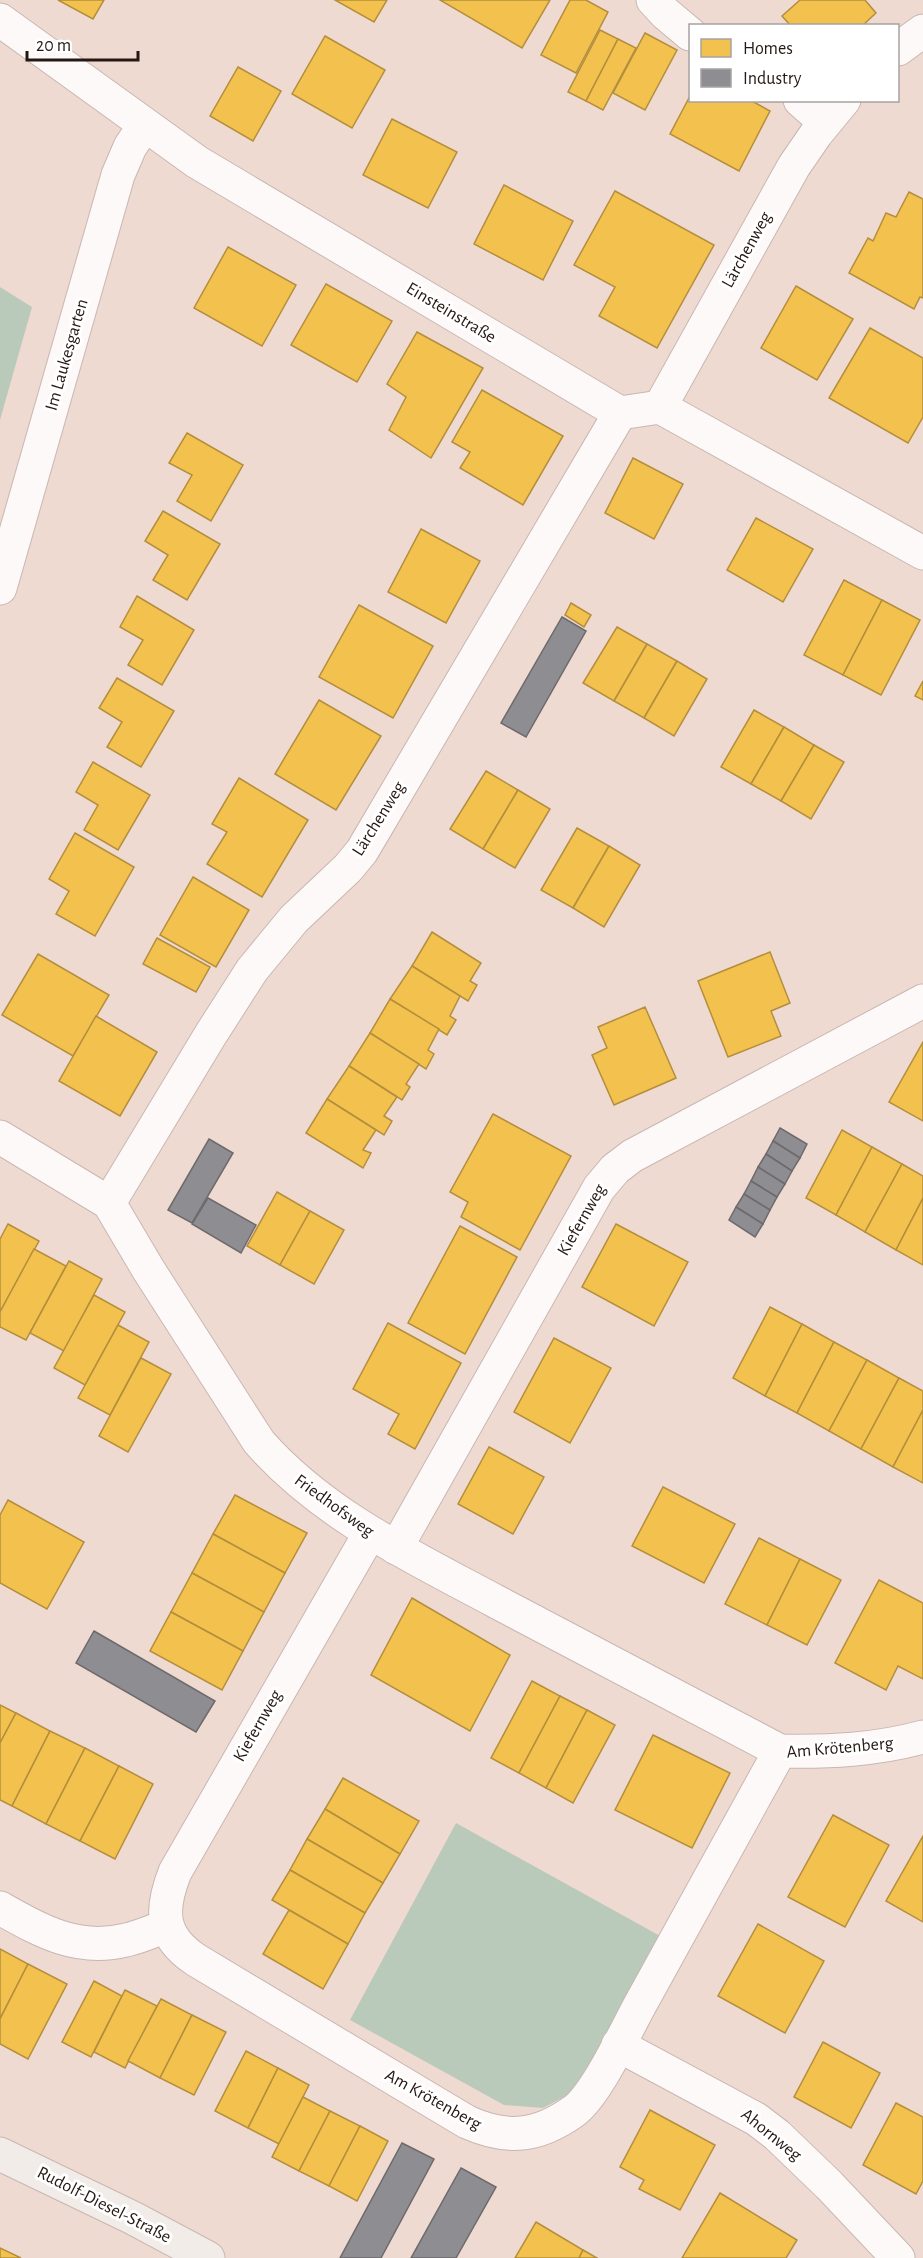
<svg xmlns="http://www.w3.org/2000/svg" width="923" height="2258" font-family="'Alegreya Sans',sans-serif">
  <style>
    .green { fill: #bacaba }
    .homes { fill: #f2c14e; stroke: #b48e3c; stroke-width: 1.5 }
    .industry { fill: #8d8d92; stroke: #6e6a6c; stroke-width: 1.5 }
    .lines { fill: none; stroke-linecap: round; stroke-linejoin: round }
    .street-casing { stroke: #c8b7b1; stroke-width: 35 }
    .secondary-casing { stroke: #c8b7b1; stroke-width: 35 }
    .street { stroke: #fdf9f8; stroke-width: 33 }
    .secondary { stroke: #f1ece8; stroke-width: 33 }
    .labels { text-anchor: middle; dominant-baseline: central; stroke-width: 6; stroke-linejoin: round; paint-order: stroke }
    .street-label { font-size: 18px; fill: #251813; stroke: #fff }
  </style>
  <rect width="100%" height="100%" fill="#efdad2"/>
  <g class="green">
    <polygon points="0,287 32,307 0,420"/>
    <polygon points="456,1823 662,1937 583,2087 543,2108 504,2105 350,2020"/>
  </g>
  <g class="homes">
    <polygon points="58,0 104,0 93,19"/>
    <polygon points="335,0 387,0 374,22"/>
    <polygon points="440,0 550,0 522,48"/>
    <polygon points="570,0 586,0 608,12 576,73 541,55"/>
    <polygon points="800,0 865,0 876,13 862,26 791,26 782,16"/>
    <polygon points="600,30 618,39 586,101 568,92"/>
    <polygon points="645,33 677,50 645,110 613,93"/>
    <polygon points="325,36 385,70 352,128 292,94"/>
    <polygon points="618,39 636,48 603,110 586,101"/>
    <polygon points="238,67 281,91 253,141 210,116"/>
    <polygon points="690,96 690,100 750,100 770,111 739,171 670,134"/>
    <polygon points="392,119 457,152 428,208 363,175"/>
    <polygon points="504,185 573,221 543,280 474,244"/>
    <polygon points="615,191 714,245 657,348 599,316 615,287 574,265"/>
    <polygon points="909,192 923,199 923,298 920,297 914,309 849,273 868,238 873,241 886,213 896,217"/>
    <polygon points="228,247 296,285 262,346 194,308"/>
    <polygon points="326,284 392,321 357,382 291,345"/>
    <polygon points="796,286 853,319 817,380 761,348"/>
    <polygon points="870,328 923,358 923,417 908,443 829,398"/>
    <polygon points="417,332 483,368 431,458 389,430 406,397 387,384"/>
    <polygon points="482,390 563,436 523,505 460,468 470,452 452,442"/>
    <polygon points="187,433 243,465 211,521 177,501 192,475 169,463"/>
    <polygon points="633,458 683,484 654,539 605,513"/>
    <polygon points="163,511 220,544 187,600 153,580 168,555 145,541"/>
    <polygon points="756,518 813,549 783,602 727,570"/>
    <polygon points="421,529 480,561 446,623 388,592"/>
    <polygon points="844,580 882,600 843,675 804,655"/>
    <polygon points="137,596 194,630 162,685 128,665 143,640 120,627"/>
    <polygon points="882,600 920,620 881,695 843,675"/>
    <polygon points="571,603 591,615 584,627 565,615"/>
    <polygon points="359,605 433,646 393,718 319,677"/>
    <polygon points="617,627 647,644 614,701 583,683"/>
    <polygon points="647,644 677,661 644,718 614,701"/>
    <polygon points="677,661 707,679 674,736 644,718"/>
    <polygon points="117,678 174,711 141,767 107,747 122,722 99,708"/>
    <polygon points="923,681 923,700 915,696"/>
    <polygon points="319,700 381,736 336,810 275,774"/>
    <polygon points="754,710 784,727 751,784 721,767"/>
    <polygon points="784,727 814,745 781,801 751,784"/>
    <polygon points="814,745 844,762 811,819 781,801"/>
    <polygon points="93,762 150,795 118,850 84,830 98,805 76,792"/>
    <polygon points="486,771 518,790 483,849 450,829"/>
    <polygon points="239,778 308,820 262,897 207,864 227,832 212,824"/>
    <polygon points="518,790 550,809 515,868 483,849"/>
    <polygon points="577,828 609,846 573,908 541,890"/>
    <polygon points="75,833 134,867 95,936 56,914 69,891 49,879"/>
    <polygon points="609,846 640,865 604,927 573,908"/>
    <polygon points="193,877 249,910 216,967 160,935"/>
    <polygon points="432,932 481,963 470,981 477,985 468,1001 412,966"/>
    <polygon points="157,938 210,967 196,992 143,964"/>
    <polygon points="770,952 790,1003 771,1011 781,1036 728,1057 698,981"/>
    <polygon points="38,954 109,995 73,1056 2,1015"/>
    <polygon points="412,966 460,996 450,1016 456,1020 447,1035 390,999"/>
    <polygon points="390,999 439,1029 428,1050 434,1054 426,1069 370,1033"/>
    <polygon points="645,1007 676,1078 614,1105 592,1055 607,1048 598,1027"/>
    <polygon points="96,1016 157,1052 120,1116 59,1081"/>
    <polygon points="370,1033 419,1064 406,1084 410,1087 402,1100 349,1066"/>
    <polygon points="923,1042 923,1121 889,1102"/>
    <polygon points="349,1066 397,1097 384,1116 392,1121 384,1135 327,1099"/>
    <polygon points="327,1099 376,1130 363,1150 371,1153 363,1168 306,1133"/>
    <polygon points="493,1114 571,1156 520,1250 461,1217 468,1202 450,1192"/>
    <polygon points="842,1130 872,1147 836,1215 806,1198"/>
    <polygon points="872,1147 902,1164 865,1232 836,1215"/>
    <polygon points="902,1164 923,1176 923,1198 896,1250 865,1232"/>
    <polygon points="277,1192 310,1211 280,1265 247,1246"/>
    <polygon points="923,1198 923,1265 896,1250"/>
    <polygon points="310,1211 344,1230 314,1284 280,1265"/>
    <polygon points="8,1224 39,1241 0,1312 0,1239"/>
    <polygon points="616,1224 688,1262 654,1326 582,1287"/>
    <polygon points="460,1226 517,1257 465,1354 408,1323"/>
    <polygon points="34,1249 66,1266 26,1340 0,1327 0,1312"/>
    <polygon points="69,1261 102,1279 64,1351 30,1333"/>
    <polygon points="94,1295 125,1312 85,1385 54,1368"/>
    <polygon points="770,1307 802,1324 765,1396 733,1378"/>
    <polygon points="388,1323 461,1363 415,1449 388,1434 399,1414 353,1389"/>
    <polygon points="802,1324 834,1342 797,1413 765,1396"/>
    <polygon points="118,1325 149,1342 110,1415 78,1398"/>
    <polygon points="554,1338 611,1368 570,1443 514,1412"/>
    <polygon points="834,1342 867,1360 829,1431 797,1413"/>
    <polygon points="141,1358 171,1374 128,1452 99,1436"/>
    <polygon points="867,1360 899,1378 861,1449 829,1431"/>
    <polygon points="899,1378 923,1391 923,1410 893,1467 861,1449"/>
    <polygon points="923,1410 923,1483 893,1467"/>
    <polygon points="489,1447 544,1477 513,1534 458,1504"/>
    <polygon points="663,1487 735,1524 704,1583 632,1546"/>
    <polygon points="235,1495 307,1533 285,1573 213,1534"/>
    <polygon points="8,1500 84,1542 47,1609 0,1583 0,1515"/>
    <polygon points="213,1534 285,1573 264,1612 192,1573"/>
    <polygon points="759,1538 800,1559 767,1625 725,1604"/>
    <polygon points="800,1559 841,1580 807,1645 767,1625"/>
    <polygon points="192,1573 264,1612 243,1651 171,1612"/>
    <polygon points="879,1580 923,1603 923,1679 898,1666 886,1690 835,1663"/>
    <polygon points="412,1598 510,1655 470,1731 371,1675"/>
    <polygon points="171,1612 243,1651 222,1690 150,1651"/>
    <polygon points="532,1681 560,1696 519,1773 491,1758"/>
    <polygon points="560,1696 587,1710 546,1788 519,1773"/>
    <polygon points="0,1705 16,1713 0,1743"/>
    <polygon points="587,1710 615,1725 573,1803 546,1788"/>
    <polygon points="16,1713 50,1731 12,1806 0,1800 0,1743"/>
    <polygon points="50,1731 85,1748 46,1824 12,1806"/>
    <polygon points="653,1735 730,1773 692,1848 615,1810"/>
    <polygon points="85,1748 119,1766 80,1841 46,1824"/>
    <polygon points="119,1766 153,1784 115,1859 80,1841"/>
    <polygon points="343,1778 419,1821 400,1854 325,1809"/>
    <polygon points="325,1809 400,1854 383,1883 307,1839"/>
    <polygon points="833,1815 889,1845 845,1927 788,1897"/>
    <polygon points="923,1836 923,1922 886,1901"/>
    <polygon points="307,1839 383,1883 365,1913 290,1870"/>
    <polygon points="290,1870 365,1913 348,1944 272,1900"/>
    <polygon points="289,1910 348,1944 323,1989 263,1954"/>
    <polygon points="758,1924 824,1961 785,2033 718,1996"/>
    <polygon points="0,1949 28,1964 0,2019"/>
    <polygon points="28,1964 67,1984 28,2059 0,2044 0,2019"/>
    <polygon points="94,1981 122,1996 91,2057 62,2042"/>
    <polygon points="125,1990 157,2006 125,2068 94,2052"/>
    <polygon points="161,1999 192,2015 160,2078 128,2061"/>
    <polygon points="192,2015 226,2032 194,2095 160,2078"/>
    <polygon points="823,2042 880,2073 851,2128 794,2097"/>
    <polygon points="246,2051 278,2068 248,2128 215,2111"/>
    <polygon points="278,2068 309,2085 279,2144 248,2128"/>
    <polygon points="303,2097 330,2111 299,2171 272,2157"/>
    <polygon points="896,2103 923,2117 923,2181 916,2194 863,2165"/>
    <polygon points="650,2110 715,2145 680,2210 639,2189 644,2180 620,2167"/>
    <polygon points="330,2111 360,2126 329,2186 299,2171"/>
    <polygon points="360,2126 388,2141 357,2201 329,2186"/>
    <polygon points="720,2193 797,2240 786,2258 682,2258"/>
    <polygon points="536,2222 583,2250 579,2258 515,2258"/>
    <polygon points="0,2248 21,2258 0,2258"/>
    <polygon points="583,2250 597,2258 579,2258"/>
  </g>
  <g class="industry">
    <polygon points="562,617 586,631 526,737 501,723"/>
    <polygon points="780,1128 807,1144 800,1158 773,1141"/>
    <polygon points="209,1139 233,1153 192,1223 168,1210"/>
    <polygon points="773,1141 800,1158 792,1171 766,1154"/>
    <polygon points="766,1154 792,1171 785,1184 758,1167"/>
    <polygon points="758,1167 785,1184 777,1197 751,1181"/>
    <polygon points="751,1181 777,1197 770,1210 744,1194"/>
    <polygon points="744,1194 770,1210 763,1224 736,1207"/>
    <polygon points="208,1198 256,1225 241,1253 192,1224"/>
    <polygon points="736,1207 763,1224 755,1237 729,1220"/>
    <polygon points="94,1631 215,1701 196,1732 76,1663"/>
    <polygon points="402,2143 434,2159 381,2258 340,2258"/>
    <polygon points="461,2168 496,2187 456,2258 411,2258"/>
  </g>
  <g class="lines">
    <defs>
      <g id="street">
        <polyline points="653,0 665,13 690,34"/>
        <polyline points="0,20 197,162 620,413 660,407 923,553"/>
        <polyline points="898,49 923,31"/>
        <polyline points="800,100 825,122"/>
        <polyline points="660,407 794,166 816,134 844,100"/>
        <polyline points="0,588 118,175 130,147 144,126"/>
        <path d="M0 1137 109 1203 148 1269 259 1442C322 1514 411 1556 495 1601 589 1651 685 1701 780 1751 829 1752 876 1750 923 1737"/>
        <polyline points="109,1203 211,1034 252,970 294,919 348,868 362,851 620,413"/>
        <path d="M370 1533 175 1872C160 1910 160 1936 196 1960L467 2122C507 2140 538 2137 574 2111 597 2094 626 2030 641 2003 687 1919 734 1835 780 1751"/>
        <polyline points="396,1548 599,1188 615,1169 632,1156 923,1001"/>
        <path d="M0 1908C41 1931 77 1952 126 1940 140 1937 153 1931 166 1926"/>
        <polyline points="618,2045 756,2119 777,2135 829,2185 898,2258"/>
      </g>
      <polyline id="secondary" points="0,2154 133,2218 208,2258"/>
    </defs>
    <use href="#street" class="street-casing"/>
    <use href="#secondary" class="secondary-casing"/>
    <use href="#street" class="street"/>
    <use href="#secondary" class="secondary"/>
  </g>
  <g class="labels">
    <g class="street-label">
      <text transform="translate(747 250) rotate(-61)">Lärchenweg</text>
      <text transform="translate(451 313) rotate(31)">Einsteinstraße</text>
      <text transform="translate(67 355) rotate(-74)">Im Laukesgarten</text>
      <text transform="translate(379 819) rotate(-58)">Lärchenweg</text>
      <text transform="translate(582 1220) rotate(-60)">Kiefernweg</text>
      <text transform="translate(334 1506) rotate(36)">Friedhofsweg</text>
      <text transform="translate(258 1726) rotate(-60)">Kiefernweg</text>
      <text transform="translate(840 1748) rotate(-5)">Am Krötenberg</text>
      <text transform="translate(433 2100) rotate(29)">Am Krötenberg</text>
      <text transform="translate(771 2135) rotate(39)">Ahornweg</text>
      <text transform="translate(104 2205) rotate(27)">Rudolf-Diesel-Straße</text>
    </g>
  </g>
  <rect x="689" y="24" width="210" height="78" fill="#ffffff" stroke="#a8a3a1" stroke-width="1.5"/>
  <rect x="701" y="39" width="30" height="18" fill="#f2c14e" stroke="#a8a3a1" stroke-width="1.5"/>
  <text x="743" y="54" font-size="18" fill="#251813">Homes</text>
  <rect x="701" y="69" width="30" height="18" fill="#8d8d92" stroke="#a8a3a1" stroke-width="1.5"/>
  <text x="743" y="84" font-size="18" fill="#251813">Industry</text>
  <path d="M27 51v9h111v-9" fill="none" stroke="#251813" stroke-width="3"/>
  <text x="36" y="51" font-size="18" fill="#251813" stroke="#ffffff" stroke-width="4.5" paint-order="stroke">20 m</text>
</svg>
